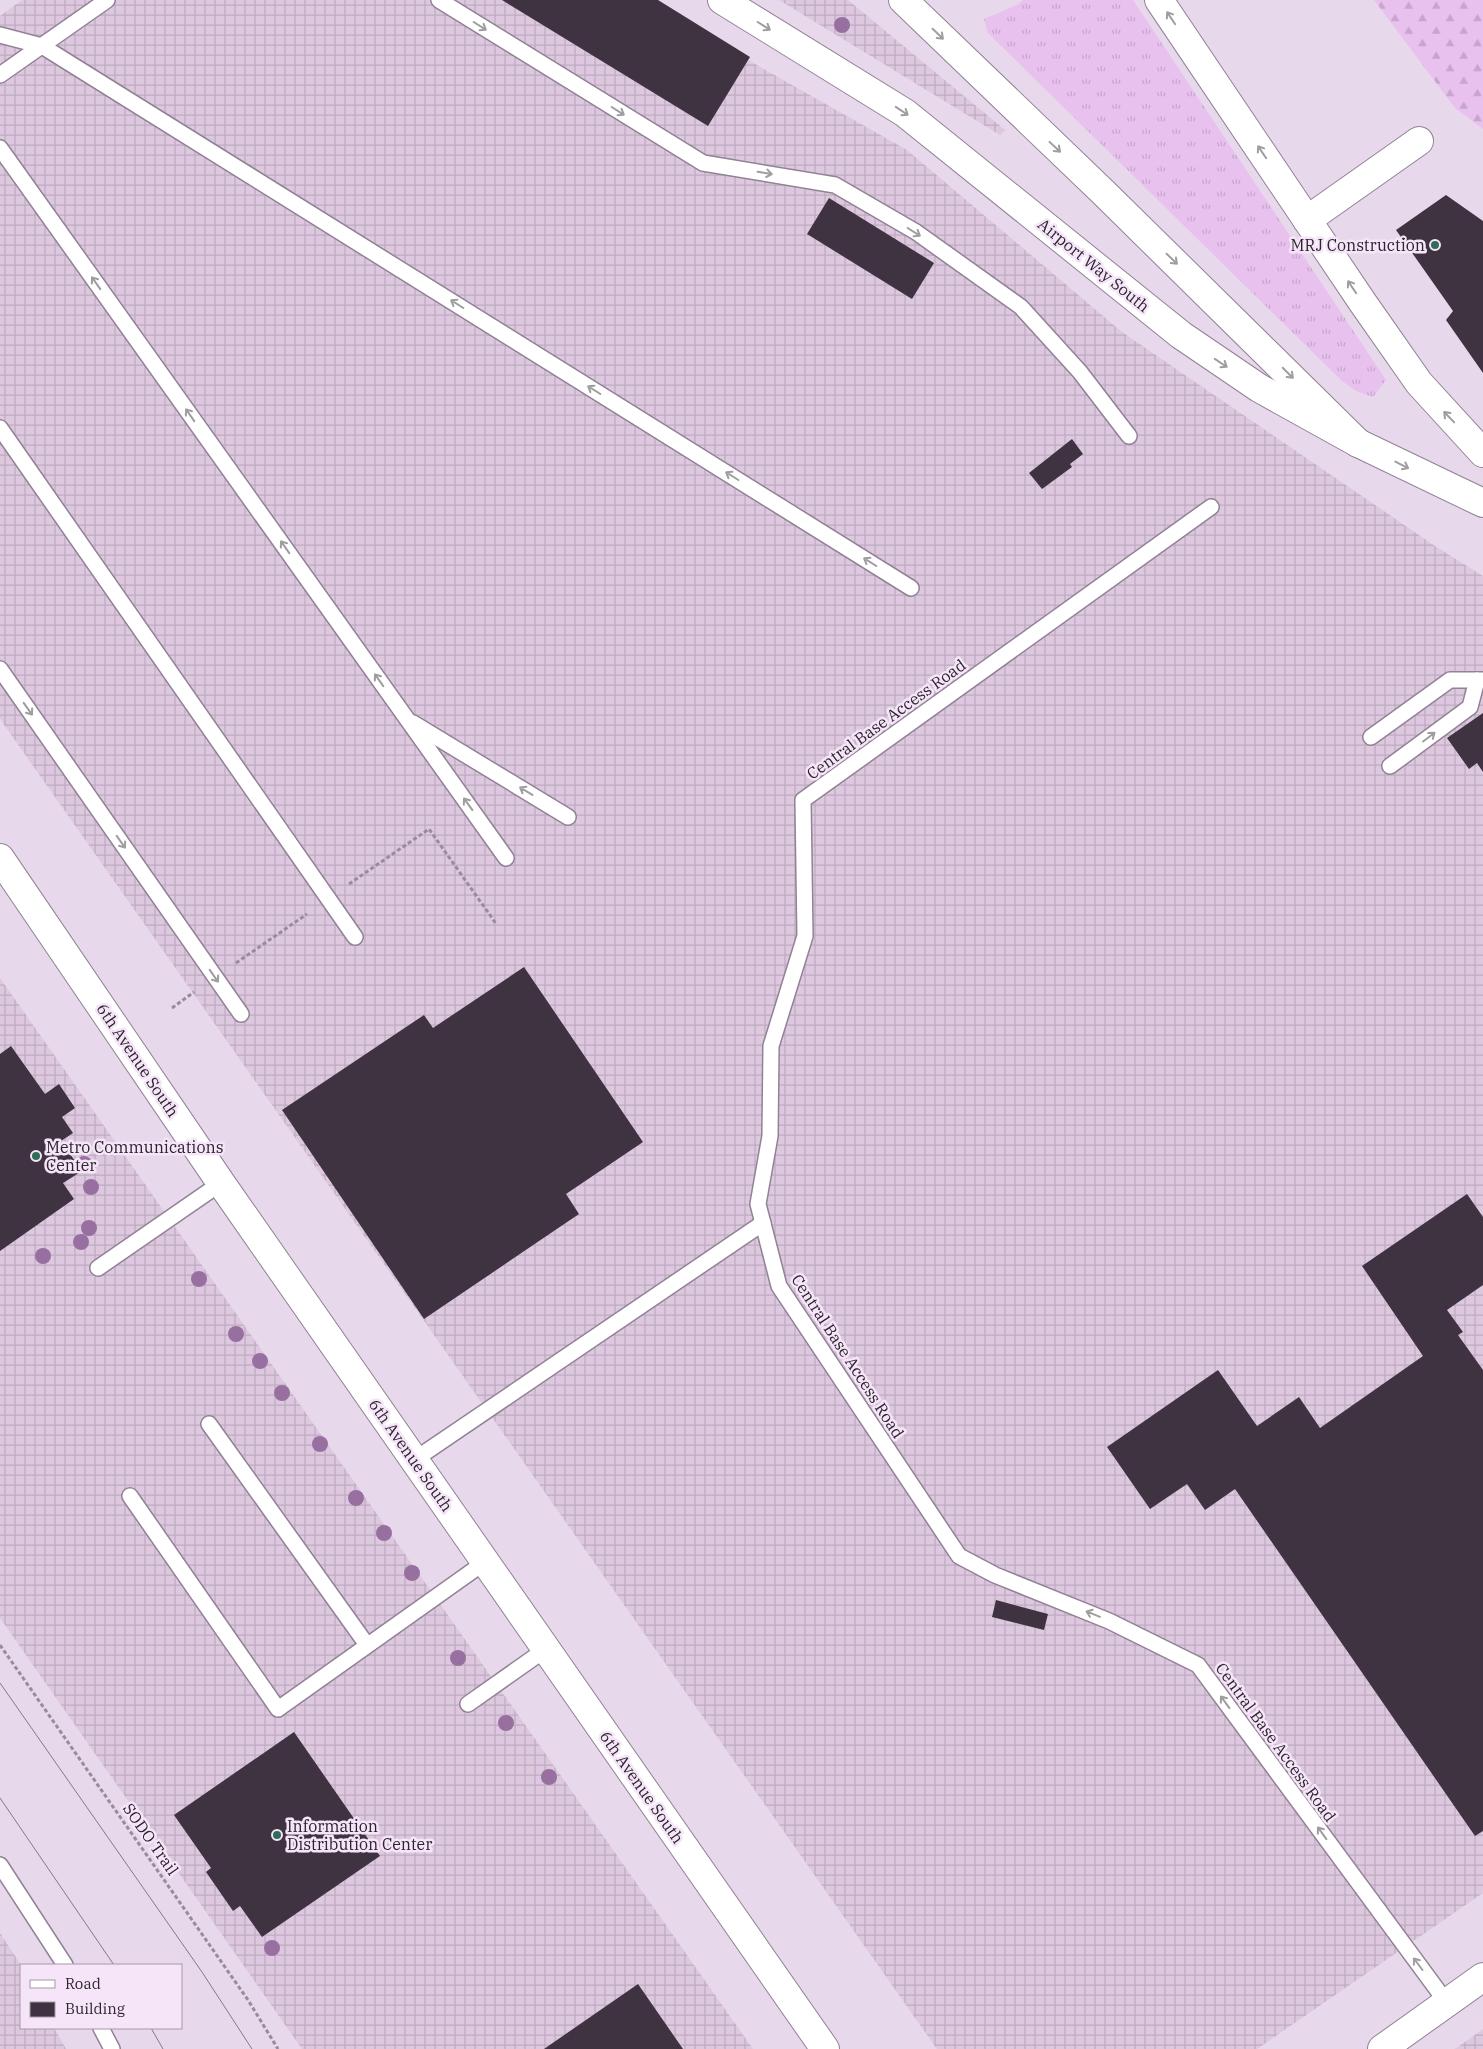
<svg xmlns="http://www.w3.org/2000/svg" width="1483" height="2049" font-family="'IBM Plex Serif',serif">
  <style>
    .industrial { fill: url(#industrial-grid) }
    .grass { fill: url(#grass-tufts) }
    .forest { fill: url(#forest-firs) }
    .building { fill: #3f3241 }
    .lines { fill: none; stroke-linecap: round; stroke-linejoin: round }
    .lane-casing { stroke: #918294; stroke-width: 18 }
    .street-casing { stroke: #918294; stroke-width: 30 }
    .secondary-casing { stroke: #918294; stroke-width: 30 }
    .highway-casing { stroke: #918294; stroke-width: 30 }
    .path { stroke: #978c9a; stroke-width: 3; stroke-dasharray: 4 2.5; stroke-linecap: butt }
    .lane { stroke: #fff; stroke-width: 15 }
    .street { stroke: #fff; stroke-width: 28 }
    .secondary { stroke: #fff; stroke-width: 28 }
    .highway { stroke: #fff; stroke-width: 28 }
    .tram { stroke: #847986; stroke-width: 1 }
    .tree { fill: #9870a0 }
    .oneway { stroke: #a09da0 }
    .poi-dot { fill: #2f6d5a; stroke: #f6e5f9; stroke-width: 2 }
    .labels { text-anchor: middle; dominant-baseline: central; stroke-width: 5; stroke-linejoin: round; paint-order: stroke }
    .poi-label { font-size: 16px; fill: #2b252c; stroke: #f6e5f9; text-anchor: start }
    .street-label { font-size: 16px; fill: #2b252c; stroke: #f6e5f9 }
  </style>
  <defs>
    <pattern id="industrial-grid" width="8" height="8" patternUnits="userSpaceOnUse" patternTransform="scale(1.25)"><rect width="8" height="8" fill="#ddc8e0"/><path d="M0 4h8M4 0v8" fill="none" stroke="#beacc0"/></pattern>
    <pattern id="grass-tufts" width="24" height="20" patternUnits="userSpaceOnUse" patternTransform="scale(1.25)"><rect width="24" height="20" fill="#e8c1ef"/><path d="M3 7l-1-3M5 7V3M7 7l1-3M15 17l-1-3M17 17v-4M19 17l1-3" fill="none" stroke="#c7a6cd"/></pattern>
    <pattern id="forest-firs" width="22" height="20" patternUnits="userSpaceOnUse" patternTransform="scale(1.25)"><rect width="22" height="20" fill="#e8c1ef"/><path d="M5 1l3.5 6h-7zM16 11l3.5 6h-7z" fill="#c7a6cd"/></pattern>
  </defs>
  <rect width="100%" height="100%" fill="#e8d8ec"/>
  <g class="industrial">
    <polygon points="22,0 642,0 907,150 1122,332 1435,546 1483,576 1483,1893 1257,2049 937,2049 0,719 0,16"/>
    <polygon points="779,0 848,0 1005,130 1000,135"/>
    <polygon points="0,978 753,2049 302,2049 0,1618"/>
    <polygon points="0,1933 21,1965 21,2028 54,2028 66,2049 0,2049"/>
    <polygon points="1483,2029 1483,2049 1455,2049"/>
  </g>
  <polygon class="grass" points="1023,0 1133,0 1386,380 1373,397 1356,391 1342,381 988,33 984,19 1017,5"/>
  <polygon class="forest" points="1374,0 1483,0 1483,129 1455,108"/>
  <g class="building">
    <polygon points="502,0 658,0 750,57 708,126"/>
    <polygon points="1446,195 1483,221 1483,373 1446,320 1453,311 1396,230"/>
    <polygon points="829,198 934,263 912,299 807,234"/>
    <polygon points="1072,439 1083,454 1070,464 1072,467 1042,489 1029,473"/>
    <polygon points="1483,713 1483,772 1477,763 1469,769 1447,738"/>
    <polygon points="524,967 643,1142 566,1194 579,1214 424,1319 282,1110 424,1015 433,1028"/>
    <polygon points="11,1046 45,1094 59,1084 75,1108 62,1117 73,1133 61,1141 82,1171 63,1183 74,1199 0,1251 0,1054"/>
    <polygon points="1467,1194 1483,1217 1483,1285 1447,1310 1463,1332 1458,1335 1483,1370 1483,1831 1475,1836 1235,1489 1205,1510 1187,1484 1150,1509 1107,1447 1218,1370 1257,1426 1299,1397 1320,1428 1423,1356 1362,1266"/>
    <polygon points="996,1600 1048,1614 1044,1630 992,1617"/>
    <polygon points="294,1732 380,1856 262,1937 240,1906 233,1911 206,1872 211,1868 174,1815"/>
    <polygon points="638,1984 683,2049 544,2049"/>
  </g>
  <g class="lines">
    <defs>
      <g id="lane">
        <polyline points="439,0 703,163 835,185 916,232 1021,307 1080,372 1129,436"/>
        <polyline points="0,35 42,46 911,588"/>
        <polyline points="0,75 107,0"/>
        <polyline points="0,148 506,858"/>
        <polyline points="0,428 355,937"/>
        <polyline points="1211,507 803,800 805,936 771,1046 770,1136 758,1204 779,1286 959,1556 995,1575 1109,1621 1198,1665 1447,2003"/>
        <polyline points="0,669 241,1014"/>
        <polyline points="413,723 568,817"/>
        <polyline points="1371,737 1450,680 1483,680"/>
        <polyline points="1390,766 1470,707 1477,680"/>
        <polyline points="98,1268 221,1183"/>
        <polyline points="209,1424 367,1645"/>
        <polyline points="414,1460 763,1223"/>
        <polyline points="130,1496 278,1709 485,1562"/>
        <polyline points="468,1704 546,1649"/>
        <polyline points="0,1865 65,1965"/>
        <polyline points="101,2028 112,2049"/>
      </g>
      <g id="street">
        <polyline points="1307,220 1419,141"/>
        <polyline points="1382,2049 1483,1977"/>
      </g>
      <g id="secondary">
        <polyline points="722,0 905,113 1181,335 1259,388 1358,443 1483,503"/>
        <polyline points="1159,0 1363,303 1419,383 1483,453"/>
        <polyline points="0,858 221,1183 825,2049"/>
      </g>
      <polyline id="highway" points="903,0 1103,192 1358,443"/>
    </defs>
    <use href="#lane" class="lane-casing"/>
    <use href="#street" class="street-casing"/>
    <use href="#secondary" class="secondary-casing"/>
    <use href="#highway" class="highway-casing"/>
    <g class="path">
      <polyline points="349,884 429,829 497,925"/>
      <polyline points="236,963 307,914"/>
      <polyline points="172,1008 194,992"/>
      <polyline points="0,1645 248,2000 278,2049"/>
    </g>
    <use href="#lane" class="lane"/>
    <use href="#street" class="street"/>
    <use href="#secondary" class="secondary"/>
    <use href="#highway" class="highway"/>
    <g class="tram">
      <polyline points="0,1683 202,1972 252,2049"/>
      <polyline points="0,1798 114,1965"/>
      <polyline points="151,2028 163,2049"/>
    </g>
  </g>
  <g class="tree">
    <circle cx="842" cy="25" r="8"/>
    <circle cx="84" cy="1164" r="8"/>
    <circle cx="91" cy="1187" r="8"/>
    <circle cx="89" cy="1228" r="8"/>
    <circle cx="81" cy="1242" r="8"/>
    <circle cx="43" cy="1256" r="8"/>
    <circle cx="199" cy="1279" r="8"/>
    <circle cx="236" cy="1334" r="8"/>
    <circle cx="260" cy="1361" r="8"/>
    <circle cx="282" cy="1393" r="8"/>
    <circle cx="320" cy="1444" r="8"/>
    <circle cx="356" cy="1498" r="8"/>
    <circle cx="384" cy="1533" r="8"/>
    <circle cx="412" cy="1573" r="8"/>
    <circle cx="458" cy="1658" r="8"/>
    <circle cx="506" cy="1723" r="8"/>
    <circle cx="549" cy="1777" r="8"/>
    <circle cx="272" cy="1948" r="8"/>
  </g>
  <defs><path id="oneway-shaft" d="M-6 0H5M1.5-3L5.5 0L1.5 3" fill="none" stroke-width="1.6" stroke-linecap="round" stroke-linejoin="round" transform="scale(1.25)"/></defs>
  <g class="oneway">
    <use href="#oneway-shaft" transform="translate(1171 18) rotate(-124)"/>
    <use href="#oneway-shaft" transform="translate(480 26) rotate(32)"/>
    <use href="#oneway-shaft" transform="translate(764 26) rotate(32)"/>
    <use href="#oneway-shaft" transform="translate(938 34) rotate(44)"/>
    <use href="#oneway-shaft" transform="translate(618 111) rotate(32)"/>
    <use href="#oneway-shaft" transform="translate(902 111) rotate(34)"/>
    <use href="#oneway-shaft" transform="translate(1055 147) rotate(43)"/>
    <use href="#oneway-shaft" transform="translate(1262 152) rotate(-124)"/>
    <use href="#oneway-shaft" transform="translate(765 173) rotate(9)"/>
    <use href="#oneway-shaft" transform="translate(914 232) rotate(32)"/>
    <use href="#oneway-shaft" transform="translate(1172 259) rotate(44)"/>
    <use href="#oneway-shaft" transform="translate(96 283) rotate(-125)"/>
    <use href="#oneway-shaft" transform="translate(1352 287) rotate(-124)"/>
    <use href="#oneway-shaft" transform="translate(457 304) rotate(-148)"/>
    <use href="#oneway-shaft" transform="translate(1221 363) rotate(34)"/>
    <use href="#oneway-shaft" transform="translate(1288 373) rotate(45)"/>
    <use href="#oneway-shaft" transform="translate(594 390) rotate(-148)"/>
    <use href="#oneway-shaft" transform="translate(190 415) rotate(-125)"/>
    <use href="#oneway-shaft" transform="translate(1449 417) rotate(-134)"/>
    <use href="#oneway-shaft" transform="translate(1402 465) rotate(27)"/>
    <use href="#oneway-shaft" transform="translate(732 476) rotate(-148)"/>
    <use href="#oneway-shaft" transform="translate(285 547) rotate(-125)"/>
    <use href="#oneway-shaft" transform="translate(870 562) rotate(-148)"/>
    <use href="#oneway-shaft" transform="translate(379 680) rotate(-125)"/>
    <use href="#oneway-shaft" transform="translate(28 709) rotate(55)"/>
    <use href="#oneway-shaft" transform="translate(1429 737) rotate(-37)"/>
    <use href="#oneway-shaft" transform="translate(526 791) rotate(-149)"/>
    <use href="#oneway-shaft" transform="translate(468 804) rotate(-126)"/>
    <use href="#oneway-shaft" transform="translate(121 842) rotate(55)"/>
    <use href="#oneway-shaft" transform="translate(214 976) rotate(55)"/>
    <use href="#oneway-shaft" transform="translate(1093 1614) rotate(-158)"/>
    <use href="#oneway-shaft" transform="translate(1225 1702) rotate(-126)"/>
    <use href="#oneway-shaft" transform="translate(1322 1833) rotate(-126)"/>
    <use href="#oneway-shaft" transform="translate(1418 1964) rotate(-127)"/>
  </g>
  <g class="poi-dot">
    <circle cx="1435" cy="245" r="5"/>
    <circle cx="36" cy="1156" r="5"/>
    <circle cx="277" cy="1835" r="5"/>
  </g>
  <g class="labels">
    <g class="poi-label">
      <text x="1425" y="245" text-anchor="end">MRJ Construction</text>
      <text x="46" y="1147">Metro Communications<tspan x="46" dy="18">Center</tspan></text>
      <text x="287" y="1826">Information<tspan x="287" dy="18">Distribution Center</tspan></text>
    </g>
    <g class="street-label">
      <text transform="translate(1094 265) rotate(39)">Airport Way South</text>
      <text transform="translate(886 719) rotate(-36)">Central Base Access Road</text>
      <text transform="translate(138 1060) rotate(56)">6th Avenue South</text>
      <text transform="translate(848 1356) rotate(57)">Central Base Access Road</text>
      <text transform="translate(411 1455) rotate(55)">6th Avenue South</text>
      <text transform="translate(1276 1742) rotate(54)">Central Base Access Road</text>
      <text transform="translate(642 1787) rotate(55)">6th Avenue South</text>
      <text transform="translate(151 1839) rotate(55)">SODO Trail</text>
    </g>
  </g>
  <rect x="20" y="1964" width="162" height="65" fill="#f6e5f9" stroke="#a598a7"/>
  <rect x="30" y="1980" width="25" height="8" fill="#ffffff" stroke="#a598a7"/>
  <text x="65" y="1989" font-size="15" fill="#2b252c">Road</text>
  <rect x="30" y="2002" width="25" height="15" fill="#3f3241" stroke="#a598a7"/>
  <text x="65" y="2014" font-size="15" fill="#2b252c">Building</text>
</svg>
